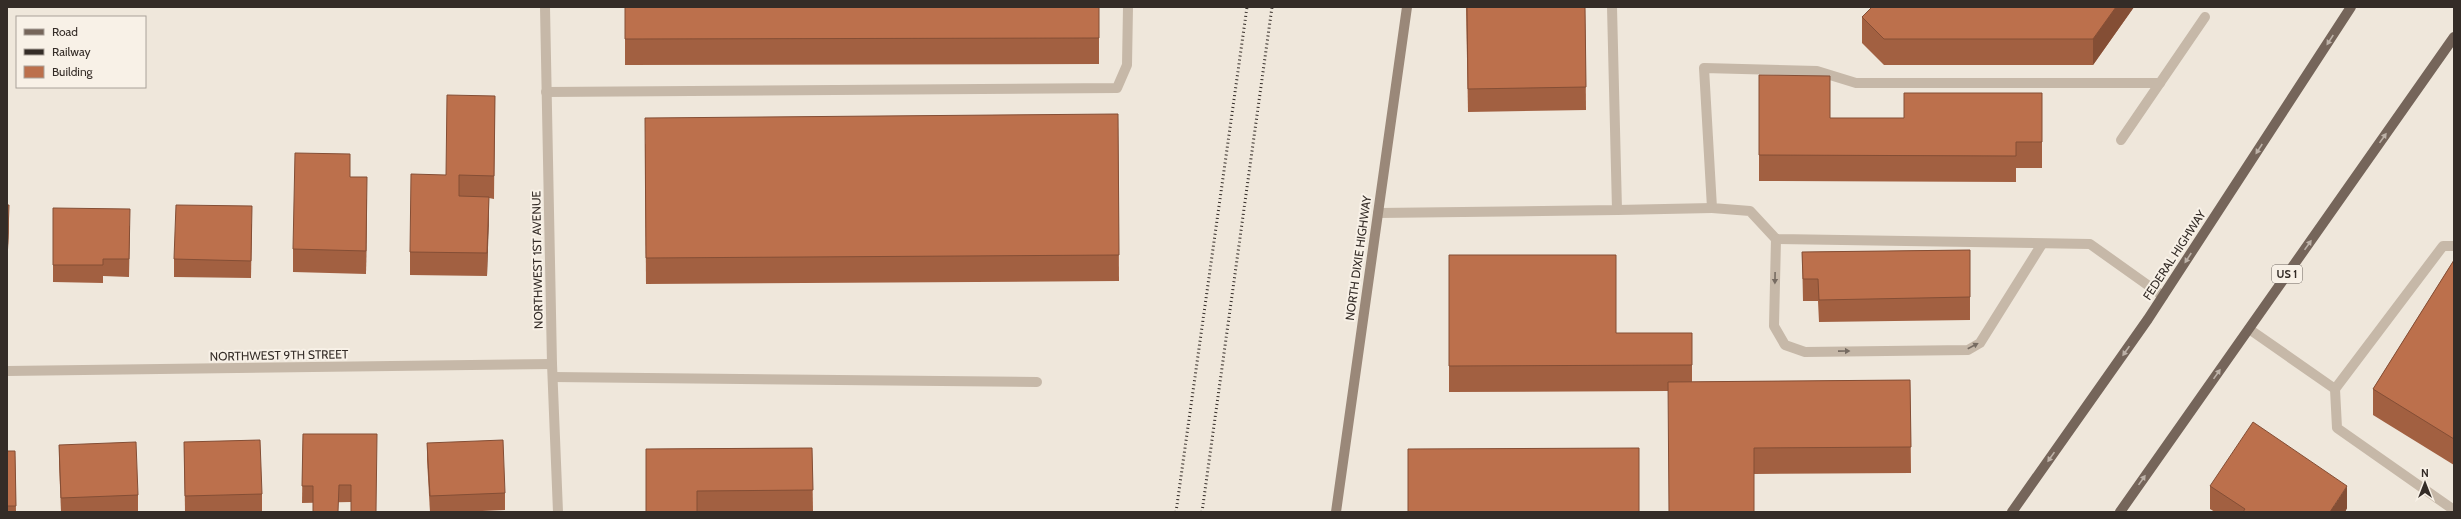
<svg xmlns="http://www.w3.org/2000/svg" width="2461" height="519" font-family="Cabin,sans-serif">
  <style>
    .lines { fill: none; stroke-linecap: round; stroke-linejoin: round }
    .service { stroke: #c6b8a8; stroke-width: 10 }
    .minor { stroke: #c6b8a8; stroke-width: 10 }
    .secondary { stroke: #9a8879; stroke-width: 10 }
    .primary { stroke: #75655a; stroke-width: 10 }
    .rail { stroke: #342c27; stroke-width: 3; stroke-dasharray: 1 3; stroke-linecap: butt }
    .wall { fill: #a26041 }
    .shaded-wall { fill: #844e35 }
    .building { fill: #bc704c; stroke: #844e35 }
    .oneway { fill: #bdb2a8 }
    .oneway2 { fill: #766b61 }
    .labels { text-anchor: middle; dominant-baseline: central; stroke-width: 4; stroke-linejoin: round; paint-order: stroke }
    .shield { fill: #f8f1e7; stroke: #6f6761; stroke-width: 1 }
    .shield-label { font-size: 11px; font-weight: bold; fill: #342c27 }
    .street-label { font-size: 12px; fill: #342c27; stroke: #f8f1e7 }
  </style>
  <rect width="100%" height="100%" fill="#efe7db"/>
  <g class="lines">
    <g class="service">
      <polyline points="2160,83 1856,83 1817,71 1704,68 1712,208 1750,211 1776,239 2090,244 2163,296"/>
      <polyline points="546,92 1117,88 1127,65 1128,7"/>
      <polyline points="2121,140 2205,17"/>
      <polyline points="1617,210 1712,208"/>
      <polyline points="1378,213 1617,210 1612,7"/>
      <polyline points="1776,239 1774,326 1785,345 1805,352 1968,350 1980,343 2042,244"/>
      <polyline points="2249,329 2335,389 2337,428 2454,510"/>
      <polyline points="553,377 1037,382"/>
      <polyline points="2335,389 2443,246 2454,246"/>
    </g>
    <g class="minor">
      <polyline points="545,7 552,364 558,512"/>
      <polyline points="7,371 552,364"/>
    </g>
    <polyline class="secondary" points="1336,512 1407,7"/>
    <g class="primary">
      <polyline points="2012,512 2148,319 2351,7"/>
      <polyline points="2120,512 2454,37"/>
    </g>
    <g class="rail">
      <polyline points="1176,512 1247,7"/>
      <polyline points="1202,512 1272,7"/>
    </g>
  </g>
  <g class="wall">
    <polygon points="625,7 1099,7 1099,64 625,65"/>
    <polygon points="1466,7 1585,7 1586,110 1468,112"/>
    <polygon points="2134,7 2093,65 1884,65 1862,43 1862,17"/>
    <polygon points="1759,75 1830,118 1904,118 2042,93 2042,168 2016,168 2016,182 1759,181"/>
    <polygon points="495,96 494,199 489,198 487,276 410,275 410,252 446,175"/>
    <polygon points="1118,114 1119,281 646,284 645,144"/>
    <polygon points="350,177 367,200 366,274 293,272 293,249"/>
    <polygon points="7,205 9,222 7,277"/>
    <polygon points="53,208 130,226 129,277 103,276 103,283 53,282"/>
    <polygon points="252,224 251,278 174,277 174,259"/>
    <polygon points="1970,250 1970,320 1819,322 1818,301 1803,301 1802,252"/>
    <polygon points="1449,255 1616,333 1692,333 1692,382 1910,380 1911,473 1754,474 1668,391 1449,392"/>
    <polygon points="2454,260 2454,465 2373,415 2373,389"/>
    <polygon points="303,434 377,434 351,502 302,503"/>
    <polygon points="184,442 262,494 262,511 232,512 185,512"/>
    <polygon points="427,443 505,493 505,510 460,512 430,512 427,460"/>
    <polygon points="59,445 138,495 138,512 61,512 59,462"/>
    <polygon points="812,448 813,512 646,512 646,449"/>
    <polygon points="7,451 15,451 16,512 7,512"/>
    <polygon points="2210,486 2347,508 2345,512 2215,512 2210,509"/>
  </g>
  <g class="shaded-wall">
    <polygon points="2116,7 2134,7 2093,65 2093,39"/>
    <polygon points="367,177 367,200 366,274 366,251"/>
    <polygon points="489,197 489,220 487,276 487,253"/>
    <polygon points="9,205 9,222 7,277 7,260"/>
    <polygon points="2347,486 2347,508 2345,512 2330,512"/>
  </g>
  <g class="building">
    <polygon points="625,7 1099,7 1099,38 625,39"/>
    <polygon points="1467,7 1585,7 1586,87 1468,89"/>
    <polygon points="1872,7 2116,7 2093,39 1884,39 1862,17"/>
    <polygon points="1759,75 1830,76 1830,118 1904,118 1904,93 2042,93 2042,142 2016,142 2016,156 1759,155"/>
    <polygon points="447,95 495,96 494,176 459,175 459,196 489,197 487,253 410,252 411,174 446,175"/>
    <polygon points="1118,114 1119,255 646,258 645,118"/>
    <polygon points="295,153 350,154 350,177 367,177 366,251 293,249"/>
    <polygon points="7,205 9,205 7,260"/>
    <polygon points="176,205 252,206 251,261 174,259"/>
    <polygon points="53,208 130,209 129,259 103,259 103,265 53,265"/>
    <polygon points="1970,250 1970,297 1819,300 1818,279 1803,279 1802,252"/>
    <polygon points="1449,255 1616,255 1616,333 1692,333 1692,365 1449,366"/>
    <polygon points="2454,260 2454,439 2373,389"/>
    <polygon points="1910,380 1911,447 1754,448 1754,512 1669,512 1668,382"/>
    <polygon points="2253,422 2347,486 2330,512 2243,512 2245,509 2210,486"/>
    <polygon points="303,434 377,434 376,512 351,512 351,485 339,485 338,512 313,512 313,486 302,486"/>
    <polygon points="260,440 262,494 185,496 184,442"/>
    <polygon points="503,440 505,493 430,496 427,443"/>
    <polygon points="136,442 138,495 61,498 59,445"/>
    <polygon points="812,448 813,490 697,491 697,512 646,512 646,449"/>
    <polygon points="1639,448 1639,512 1408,512 1408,449"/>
    <polygon points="7,451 15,451 16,506 7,506"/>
  </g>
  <defs><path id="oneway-solid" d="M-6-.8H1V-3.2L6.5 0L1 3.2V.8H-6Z"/></defs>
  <g class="oneway">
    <use href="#oneway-solid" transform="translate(2330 40) rotate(123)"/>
    <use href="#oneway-solid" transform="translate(2383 138) rotate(-55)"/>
    <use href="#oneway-solid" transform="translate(2259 149) rotate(123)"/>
    <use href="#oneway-solid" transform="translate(2308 245) rotate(-55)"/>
    <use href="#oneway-solid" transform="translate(2188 258) rotate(123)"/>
    <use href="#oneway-solid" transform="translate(2126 351) rotate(125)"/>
    <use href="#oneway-solid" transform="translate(2217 374) rotate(-55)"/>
    <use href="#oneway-solid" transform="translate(2051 457) rotate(125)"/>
    <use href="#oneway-solid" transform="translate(2142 480) rotate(-55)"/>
  </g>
  <g class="oneway2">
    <use href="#oneway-solid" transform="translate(1775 278) rotate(91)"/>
    <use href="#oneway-solid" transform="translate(1973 346) rotate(-28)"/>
    <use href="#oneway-solid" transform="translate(1844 351) rotate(-1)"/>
  </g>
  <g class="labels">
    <rect class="shield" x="2272" y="265" width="30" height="18" rx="3"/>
    <g class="shield-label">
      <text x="2287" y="274">US 1</text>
    </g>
    <g class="street-label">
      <text transform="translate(2174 255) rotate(-57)">FEDERAL HIGHWAY</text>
      <text transform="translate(1358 258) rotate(-82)">NORTH DIXIE HIGHWAY</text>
      <text transform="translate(537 260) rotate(-91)">NORTHWEST 1ST AVENUE</text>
      <text transform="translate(279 355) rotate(-1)">NORTHWEST 9TH STREET</text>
    </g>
  </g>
  <rect width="2461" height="519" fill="none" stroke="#342c27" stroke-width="16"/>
  <rect x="16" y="16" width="130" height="72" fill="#f8f1e7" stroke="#aaa29a"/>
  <rect x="24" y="29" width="20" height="6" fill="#75655a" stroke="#aaa29a"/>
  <text x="52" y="36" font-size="12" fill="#342c27">Road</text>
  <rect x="24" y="49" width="20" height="6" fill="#342c27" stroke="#aaa29a"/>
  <text x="52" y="56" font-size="12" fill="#342c27">Railway</text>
  <rect x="24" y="66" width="20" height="12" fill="#bc704c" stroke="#aaa29a"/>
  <text x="52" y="76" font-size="12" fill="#342c27">Building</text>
  <g transform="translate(2425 483)" stroke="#f8f1e7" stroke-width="3" paint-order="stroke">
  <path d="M0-3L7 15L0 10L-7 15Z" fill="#342c27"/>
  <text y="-6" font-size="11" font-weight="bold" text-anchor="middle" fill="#342c27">N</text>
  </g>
</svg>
